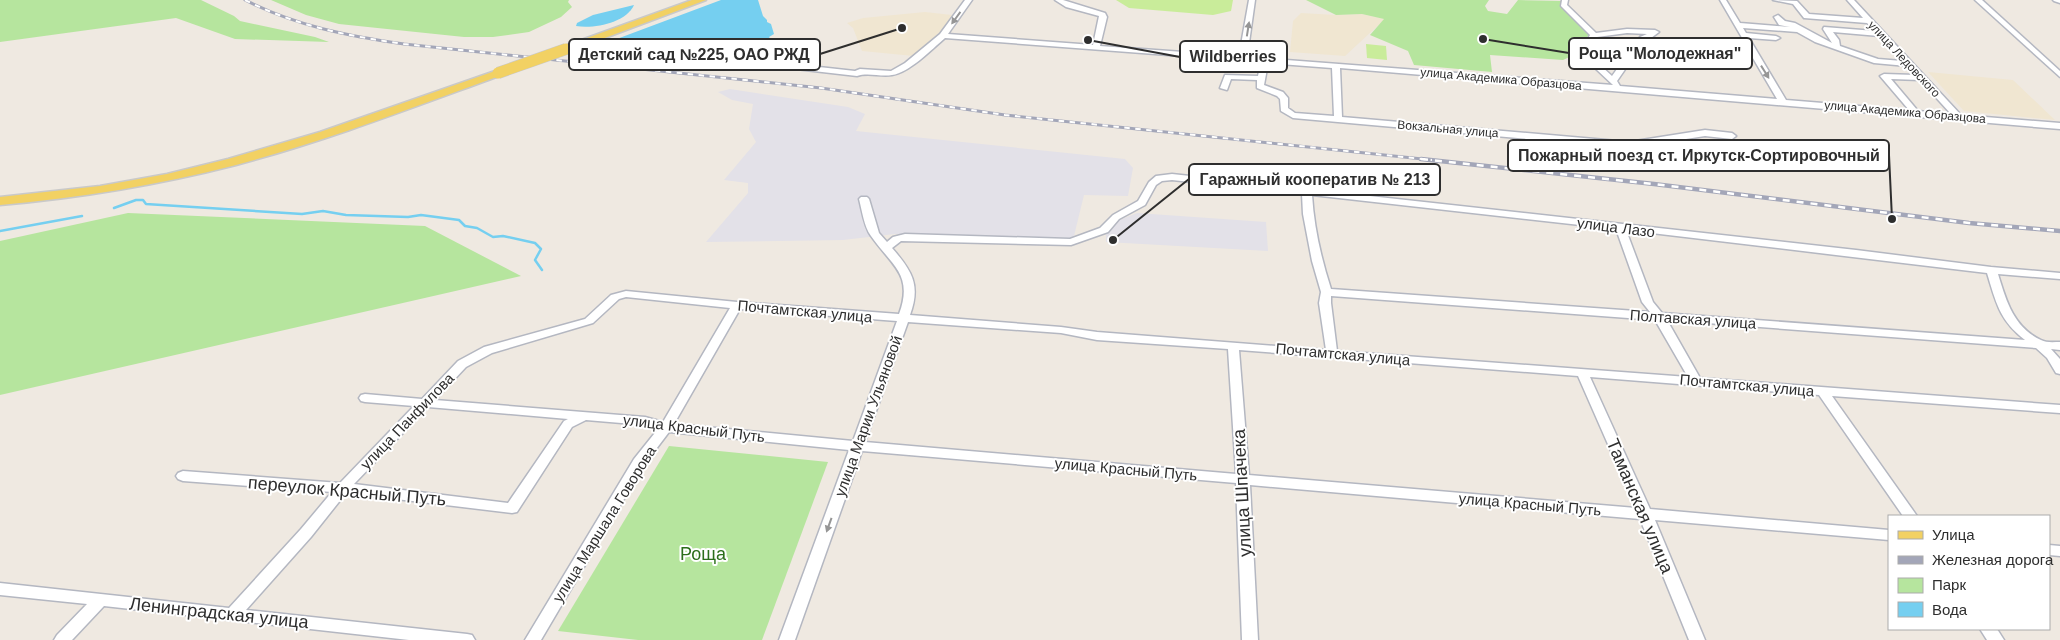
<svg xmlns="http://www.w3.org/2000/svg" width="2060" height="640" font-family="Arial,sans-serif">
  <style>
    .industrial { fill: #e3e1e8 }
    .education { fill: #f0e6d1 }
    .green { fill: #b6e59e }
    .pitch { fill: #c9ec9a }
    .water { fill: #75cff0 }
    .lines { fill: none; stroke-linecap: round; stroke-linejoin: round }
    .stream { stroke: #75cff0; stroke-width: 2.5 }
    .minor-casing { stroke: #b4b7c1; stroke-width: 3 }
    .major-casing { stroke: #c9c9c9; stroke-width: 3 }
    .minor { fill: #fff; fill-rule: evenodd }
    .major { fill: #f2d163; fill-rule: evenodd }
    .rail-far1-casing { stroke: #a3a6b8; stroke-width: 3 }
    .rail-casing { stroke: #a3a6b8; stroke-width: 4.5 }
    .rail-far1 { stroke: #fff; stroke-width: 2; stroke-dasharray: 5.5; stroke-linecap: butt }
    .rail { stroke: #fff; stroke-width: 2.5; stroke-dasharray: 7; stroke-linecap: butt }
    .major-bridge-casing { stroke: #c9c9c9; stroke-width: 12; stroke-linecap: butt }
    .major-bridge { stroke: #f2d163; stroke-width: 11 }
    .oneway { fill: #969696 }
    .labels { text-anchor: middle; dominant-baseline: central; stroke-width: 4; stroke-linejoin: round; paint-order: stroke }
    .far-street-label { font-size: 12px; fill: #2e2e2e; stroke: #fff }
    .street-label { font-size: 15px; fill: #2e2e2e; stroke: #fff }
    .near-street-label { font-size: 18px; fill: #2e2e2e; stroke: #fff }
    .near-park-label { font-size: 18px; fill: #2c6e1b; stroke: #fff }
    .leader { fill: none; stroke: #2e2e2e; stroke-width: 2 }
    .callout-dot { fill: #2e2e2e; stroke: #fff; stroke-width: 2 }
    .callout { fill: #fff; stroke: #2e2e2e; stroke-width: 2 }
    .callout-label { font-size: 16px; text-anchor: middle; font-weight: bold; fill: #2e2e2e }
  </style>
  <rect width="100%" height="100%" fill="#efe9e1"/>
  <g class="industrial">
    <polygon points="730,89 848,107 865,114 856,131 1125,159 1133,168 1128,196 1084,195 1073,240 895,234 843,240 706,242 748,193 748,183 724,180 756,142 749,129 753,104 732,100 718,92"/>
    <polygon points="1137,213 1266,222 1268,251 1106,242 1106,235 1117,221"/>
  </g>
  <g class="education">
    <polygon points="925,12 952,15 939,35 914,56 862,51 853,28 847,23 863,18"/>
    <polygon points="1301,13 1336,15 1362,14 1385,19 1345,56 1290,52 1293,21"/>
    <polygon points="1928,72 2013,80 2055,120 1964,111"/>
  </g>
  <g class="green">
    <polygon points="0,0 201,0 234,16 240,21 315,37 329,42 235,39 176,18 0,42"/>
    <polygon points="271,0 569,0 568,2 572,7 561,17 529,32 493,37 464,37 339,24 306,15"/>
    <polygon points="1306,0 1489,0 1485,6 1488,11 1507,14 1518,0 1562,1 1560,5 1589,34 1578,53 1563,60 1490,55 1492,72 1414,65 1408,51 1370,35 1384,19 1362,14 1336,15"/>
    <polygon points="128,213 425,226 521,276 0,395 0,241"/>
    <polygon points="669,446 828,462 762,640 638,640 558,631"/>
  </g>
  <g class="pitch">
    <polygon points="1116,0 1233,0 1231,11 1213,15 1129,8"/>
    <polygon points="1366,44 1386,46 1387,60 1367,58"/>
  </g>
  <g class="water">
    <polygon points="721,0 758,0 763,16 767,20 767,22 771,24 774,34 769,37 772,41 765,45 762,53 610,47 606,43"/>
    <path d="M634 5C626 23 594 29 576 26L577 23 593 15Z"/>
  </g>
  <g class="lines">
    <g class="stream">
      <polyline points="114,208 136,200 143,200 146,204 302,214 323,211 346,215 408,217 421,215 459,220 465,226 477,228 493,237 503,236 535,243 541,249 535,260 542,270"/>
      <polyline points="0,231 82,216"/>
    </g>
    <defs>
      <g id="minor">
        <path d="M965 0H972L948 34 1093 45 1099 16 1066 7 1055 0H1063L1105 13 1107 17 1100 46 1239 56 1249 0H1255L1247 57 1613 85 1580 54 1590 35 1561 6 1562 0H1568L1567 5 1596 33 1627 29 1655 30 1659 32 1651 38 1748 48 1720 0H1726L1740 23 1790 27 1779 25 1774 17 1778 15 1785 21 1795 23 1832 43 1823 29 1824 27 1875 31 1867 23 1804 18 1793 4 1773 0 1797 1 1809 14 1863 18 1847 0H1854L1961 115 2060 123V129L1340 68 1342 117 1629 142 1705 130 1732 133 1736 136 1732 139 1705 136 1629 148 1293 118 1281 111 1280 99 1277 96 1257 88V80L1231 79 1227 90 1220 88 1225 75 1258 76 1261 62 945 38C932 49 909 73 892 75 880 77 868 72 857 76L796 69 792 67 795 63 769 60 760 66 672 57 659 59 586 55 582 53 586 51 659 55 672 53 758 61 767 56 803 59 804 61 801 65 855 71 860 69 891 71 905 63 940 34ZM1743 28 1797 32 1815 42 1874 63 1907 66 1915 75 1884 74 1880 76 1909 110 1786 100 1749 38 1776 40 1780 38 1776 36 1746 33ZM1833 32 1879 36 1902 61 1878 59 1840 46 1839 40ZM1627 33 1647 34 1640 37 1612 76 1588 54 1597 37ZM1647 42 1750 53 1777 99 1620 86 1617 81 1635 55ZM1268 63 1332 68 1334 116 1295 113 1288 108V98L1283 92 1264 85ZM1891 79 1920 80 1951 114 1918 111Z"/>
        <polygon points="1975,0 1982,0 2060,71 2060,77"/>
        <polygon points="2053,0 2060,0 2060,3 2054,1"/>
        <path d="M1172 174 1856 250 1991 267 2060 273V279L1998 274C2006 300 2013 327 2041 340 2046 343 2054 342 2060 342V350L2051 349 2060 359V374L2056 373 2047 358 2036 348 1667 320 1700 378 2060 405V413L1832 396 1917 516H1903L1819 395 1590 377 1650 509 1889 530V540L1655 520 1705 640H1689L1640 519 1250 485 1258 640H1242L1236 483 862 451 795 640H779L849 450 669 432 644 465 541 640H525L634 459 658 429 645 425 586 420 572 427 517 512 512 513 346 493 311 537 246 610 467 634 472 635 475 640H409L104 606 72 640H54L57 635 87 604 0 595V583L229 608 301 529 332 492 183 481 178 479 176 476 178 473 183 471 340 483 414 406 365 402 361 401 359 398 361 395 365 394 422 399 458 361 484 347 585 319 611 295 626 291 737 302 899 314C914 274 891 265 871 236 864 227 862 210 859 199L861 197H867L869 199 879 233 887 242 893 237 905 234 1070 239 1100 228 1113 215 1138 201 1149 182 1156 176ZM1172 180 1302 194 1303 214 1312 261 1321 292 1319 303 1326 350 1097 332 1061 327 910 315C921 285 912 271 892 248L901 241 1071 245 1108 232 1119 219 1145 205 1156 185 1162 181ZM1312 195 1616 229 1642 302 1650 312 1331 289C1321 258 1314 227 1312 195ZM1626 230 1987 273C1996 302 1999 320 2025 340L1662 313 1653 302ZM1331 296 1655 320 1688 377 1337 351 1331 303ZM626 297 730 308 663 422 645 417 435 400 466 367 492 353 593 323 619 299ZM740 309 897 321 853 441 674 424ZM908 322 1061 333 1097 340 1228 349 1236 474 865 442ZM1239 350 1578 376 1636 508 1249 475ZM428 407 568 419 564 421 508 503 354 484Z"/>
        <polygon points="2049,545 2060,546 2060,556 2049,555"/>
        <polygon points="1980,629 1997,629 2004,640 1987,640"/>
      </g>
      <g id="major">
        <polygon points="692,0 706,0 570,51 566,52 561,49 562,47"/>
        <path d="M498 70 502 71 503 73 502 75C414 107 326 141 236 165 158 185 80 198 0 205V197L100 186 167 174 228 159 320 132Z"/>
      </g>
    </defs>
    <use href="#minor" class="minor-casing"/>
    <use href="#major" class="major-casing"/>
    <use href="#minor" class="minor"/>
    <use href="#major" class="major"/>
    <defs>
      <path id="rail-far1" d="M245 0C296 26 348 36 404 44L821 88 1005 115 1432 160"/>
      <polyline id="rail" points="1421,159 1654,184 1969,223 2060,231"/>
    </defs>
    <use href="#rail-far1" class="rail-far1-casing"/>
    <use href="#rail" class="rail-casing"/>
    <use href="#rail-far1" class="rail-far1"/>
    <use href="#rail" class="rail"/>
    <defs>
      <polyline id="major-bridge" points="498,73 566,49"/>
    </defs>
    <use href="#major-bridge" class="major-bridge-casing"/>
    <use href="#major-bridge" class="major-bridge"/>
  </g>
  <defs><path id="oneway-solid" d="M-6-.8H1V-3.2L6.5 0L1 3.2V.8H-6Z" transform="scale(1.25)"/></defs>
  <g class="oneway">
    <use href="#oneway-solid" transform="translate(956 18) rotate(126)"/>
    <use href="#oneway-solid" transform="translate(1248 29) rotate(-81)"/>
    <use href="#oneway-solid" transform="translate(1765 72) rotate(58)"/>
    <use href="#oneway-solid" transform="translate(829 525) rotate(110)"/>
  </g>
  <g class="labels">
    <g class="far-street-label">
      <text transform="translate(1904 59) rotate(47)">улица Ледовского</text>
      <text transform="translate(1501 79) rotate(5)">улица Академика Образцова</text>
      <text transform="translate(1905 112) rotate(5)">улица Академика Образцова</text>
      <text transform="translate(1448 129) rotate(5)">Вокзальная улица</text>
    </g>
    <g class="street-label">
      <text transform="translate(1616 227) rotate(7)">улица Лазо</text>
      <text transform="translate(805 311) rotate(5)">Почтамтская улица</text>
      <text transform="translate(1693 319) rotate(4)">Полтавская улица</text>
      <text transform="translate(1343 354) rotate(5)">Почтамтская улица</text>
      <text transform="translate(1747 385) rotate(5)">Почтамтская улица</text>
      <text transform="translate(868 416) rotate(-70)">улица Марии Ульяновой</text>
      <text transform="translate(407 421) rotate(-46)">улица Панфилова</text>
      <text transform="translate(694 428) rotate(7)">улица Красный Путь</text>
      <text transform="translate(1126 469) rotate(5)">улица Красный Путь</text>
      <text transform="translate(1530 504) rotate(5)">улица Красный Путь</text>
      <text transform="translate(604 524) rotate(-58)">улица Маршала Говорова</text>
    </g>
    <g class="near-street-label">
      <text transform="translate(347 491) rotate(5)">переулок Красный Путь</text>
      <text transform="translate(1242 493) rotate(-93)">улица Шпачека</text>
      <text transform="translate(1640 506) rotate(67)">Таманская улица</text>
      <text transform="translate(219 613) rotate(6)">Ленинградская улица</text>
    </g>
    <g class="near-park-label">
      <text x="703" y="554">Роща</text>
    </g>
  </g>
  <path class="leader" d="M1483 39L1569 53M902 28L820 54M1088 40L1180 57M1892 219L1889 155M1113 240L1189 179"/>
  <g class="callout-dot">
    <circle cx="1483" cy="39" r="5"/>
    <circle cx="902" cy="28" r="5"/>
    <circle cx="1088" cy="40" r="5"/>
    <circle cx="1892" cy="219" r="5"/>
    <circle cx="1113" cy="240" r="5"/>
  </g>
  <g class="callout">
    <rect x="1569" y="38" width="183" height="31" rx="5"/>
    <rect x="569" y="39" width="251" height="31" rx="5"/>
    <rect x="1180" y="41" width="107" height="31" rx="5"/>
    <rect x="1508" y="140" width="381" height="31" rx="5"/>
    <rect x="1189" y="164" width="251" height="31" rx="5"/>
  </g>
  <g class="callout-label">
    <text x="1660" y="59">Роща "Молодежная"</text>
    <text x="694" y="60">Детский сад №225, ОАО РЖД</text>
    <text x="1233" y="62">Wildberries</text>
    <text x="1699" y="161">Пожарный поезд ст. Иркутск-Сортировочный</text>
    <text x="1315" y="185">Гаражный кооператив № 213</text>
  </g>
  <rect x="1888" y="515" width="162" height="115" fill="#ffffff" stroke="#ababab"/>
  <rect x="1898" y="531" width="25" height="8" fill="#f2d163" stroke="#ababab"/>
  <text x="1932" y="540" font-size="15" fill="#2e2e2e">Улица</text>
  <rect x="1898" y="556" width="25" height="8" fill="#a3a6b8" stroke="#ababab"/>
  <text x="1932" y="565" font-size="15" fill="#2e2e2e">Железная дорога</text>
  <rect x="1898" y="578" width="25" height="15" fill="#b6e59e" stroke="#ababab"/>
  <text x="1932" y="590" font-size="15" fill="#2e2e2e">Парк</text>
  <rect x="1898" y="602" width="25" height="15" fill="#75cff0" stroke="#ababab"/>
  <text x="1932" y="615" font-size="15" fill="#2e2e2e">Вода</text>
</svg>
